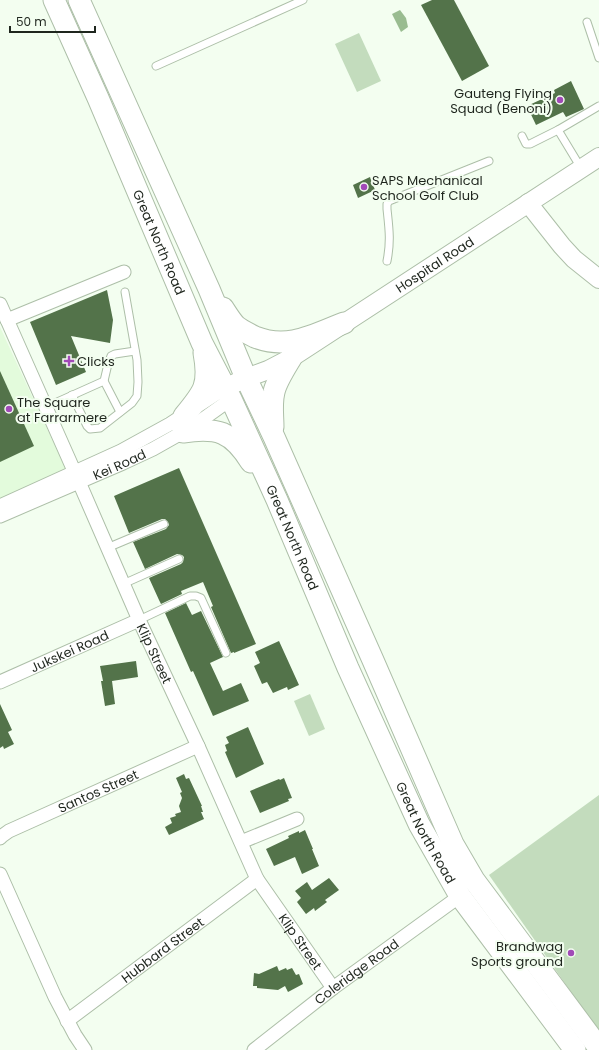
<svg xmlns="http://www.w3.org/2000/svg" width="599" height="1050" font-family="Poppins,sans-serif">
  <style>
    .built { fill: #e3fbdc }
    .green { fill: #c3dcbd }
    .water { fill: #99bc90 }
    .building { fill: #53734a }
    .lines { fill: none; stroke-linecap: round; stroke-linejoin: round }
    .lane-casing { stroke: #adbfa8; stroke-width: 9 }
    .street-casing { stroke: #adbfa8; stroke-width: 15 }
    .secondary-casing { stroke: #adbfa8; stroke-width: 20 }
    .primary-casing { stroke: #adbfa8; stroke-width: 23 }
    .lane { stroke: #fff; stroke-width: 7 }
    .street { stroke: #fff; stroke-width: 13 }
    .secondary { stroke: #fff; stroke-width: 18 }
    .primary { stroke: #fff; stroke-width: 21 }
    .poi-dot { fill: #a14ab7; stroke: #f3fef0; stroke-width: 1.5 }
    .labels { text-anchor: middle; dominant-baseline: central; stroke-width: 4; stroke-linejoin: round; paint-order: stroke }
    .poi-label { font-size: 13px; fill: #1f261e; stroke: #f3fef0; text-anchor: start }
    .street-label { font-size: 13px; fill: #1f261e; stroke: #f3fef0 }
  </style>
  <rect width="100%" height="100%" fill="#f3fef0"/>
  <polygon class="built" points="0,327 68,474 0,504"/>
  <g class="green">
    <polygon points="359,33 381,81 357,92 335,44"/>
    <polygon points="310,694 325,729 309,736 294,701"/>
    <polygon points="599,795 599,1032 489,875"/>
  </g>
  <polygon class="water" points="400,10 406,18 408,27 401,32 392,14"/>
  <g class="building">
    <polygon points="432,0 454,0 489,66 462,81 421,5"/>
    <polygon points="571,81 584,109 566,117 563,112 536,125 527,106 555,93 554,90"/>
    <polygon points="370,177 375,190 358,198 353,185"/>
    <polygon points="107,290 113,320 110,343 71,336 86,372 56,385 30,322"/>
    <polygon points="0,371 34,446 0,462"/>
    <polygon points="179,468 256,644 234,653 234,652 231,653 211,607 213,606 203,582 181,591 182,594 161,604 159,600 149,578 181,564 183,562 184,557 182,555 177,554 145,569 133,542 166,529 169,525 168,522 165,519 162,519 129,533 114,496"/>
    <polygon points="186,603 192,615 201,611 223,657 210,663 223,691 241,683 249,701 213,716 193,671 191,672 165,613"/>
    <polygon points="279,641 299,685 288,690 287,687 273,693 267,682 262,684 254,666 260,663 255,652"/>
    <polygon points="136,661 138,677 112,681 115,704 105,706 101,681 103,681 100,666"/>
    <polygon points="0,704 12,730 8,732 14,744 4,749 3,746 0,748"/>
    <polygon points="248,727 264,764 236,778 225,752 227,751 225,745 229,743 226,737"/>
    <polygon points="184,774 186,779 189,778 202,806 201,806 203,812 201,812 204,819 169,835 165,827 172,823 170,818 176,816 175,814 181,812 179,806 182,798 180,793 182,792 176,778"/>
    <polygon points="284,778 292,798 288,799 289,801 260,813 250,791 279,779 280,780"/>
    <polygon points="305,830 313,849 312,849 319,866 302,874 295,857 274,866 266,849 289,838 288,836 299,831 299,833"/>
    <polygon points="329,878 339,890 325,900 327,902 315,911 314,908 306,914 297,902 301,898 295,891 307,882 312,890"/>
    <polygon points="277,966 279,971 286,968 287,970 292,968 296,975 299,974 303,984 288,992 285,986 278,990 257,988 257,986 253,986 254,973 259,974"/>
  </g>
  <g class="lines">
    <defs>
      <g id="lane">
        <polyline points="587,22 599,58"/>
        <polyline points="156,66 303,0"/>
        <polyline points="558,130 581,168"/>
        <polyline points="522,136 526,144 530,144 558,130 599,106"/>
        <path d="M387 261C391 241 389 228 387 209V204L389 201 489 161"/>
        <polyline points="104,381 120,412"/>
        <polyline points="72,395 87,426 90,429 100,428 132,403 137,396 138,382 137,360 125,292"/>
        <polyline points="46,407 104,381 108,364 111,356 115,354 135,351"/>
        <polyline points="107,548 164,524"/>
        <polyline points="123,584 179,559"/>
        <polyline points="139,620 190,596 196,596 201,598 226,653"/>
      </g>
      <g id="street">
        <path id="s1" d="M0 304 79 482 139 620 198 746 257 879 333 988"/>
        <polyline points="7,320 124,272"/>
        <polyline points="0,506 121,451 170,424 225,388"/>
        <path id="s2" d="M0 516 123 463 153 449 192 427 231 399"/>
        <path id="s3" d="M0 682 139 620"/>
        <path id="s4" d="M0 838 2 836 9 831 198 746"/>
        <polyline points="241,842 297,819"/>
        <polyline points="0,874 55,997 75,1035 85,1050"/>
        <path id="s5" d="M67 1021 257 879"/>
        <path id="s6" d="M254 1050 333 988 460 896"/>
      </g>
      <g id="secondary">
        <polyline points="528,203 562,246 574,259 599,279"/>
        <path id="s7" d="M225 388 246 378 268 370 291 358 599 157"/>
      </g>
      <g id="primary">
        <path id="s8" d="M54 0 98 98 202 343 231 399 277 500 348 668 419 824 460 896 575 1050"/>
        <polyline points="79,0 209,289 246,378 274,437 372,658 453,844 474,880 599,1048"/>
        <path d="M223 308C227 314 231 321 236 326 241 330 249 334 255 337 288 350 313 335 344 323"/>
        <path d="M184 416C204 392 210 385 204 353"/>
        <path d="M273 427C273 416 271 404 274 392 276 382 285 368 291 358"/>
        <path d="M183 432C217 427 232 431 251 462"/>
      </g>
    </defs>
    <use href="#lane" class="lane-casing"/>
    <use href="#street" class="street-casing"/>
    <use href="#secondary" class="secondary-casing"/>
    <use href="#primary" class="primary-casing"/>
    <use href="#lane" class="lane"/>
    <use href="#street" class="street"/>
    <use href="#secondary" class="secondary"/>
    <use href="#primary" class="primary"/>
  </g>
  <g class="poi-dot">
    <circle cx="560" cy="100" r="4"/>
    <circle cx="364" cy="187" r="4"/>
    <path d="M67 355h4v4h4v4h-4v4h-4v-4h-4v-4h4z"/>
    <circle cx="9" cy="409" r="4"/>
    <circle cx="571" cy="953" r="4"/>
  </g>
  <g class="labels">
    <g class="poi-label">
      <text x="552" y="93" text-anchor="end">Gauteng Flying<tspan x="552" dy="15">Squad (Benoni)</tspan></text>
      <text x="372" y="180">SAPS Mechanical<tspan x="372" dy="15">School Golf Club</tspan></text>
      <text x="77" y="361">Clicks</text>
      <text x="17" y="402">The Square<tspan x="17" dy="15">at Farrarmere</tspan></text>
      <text x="563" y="946" text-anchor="end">Brandwag<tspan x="563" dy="15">Sports ground</tspan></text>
    </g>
    <g class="street-label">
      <text stroke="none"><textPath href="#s8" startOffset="264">Great North Road</textPath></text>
      <text stroke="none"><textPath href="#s7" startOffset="244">Hospital Road</textPath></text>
      <text stroke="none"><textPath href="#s2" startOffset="130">Kei Road</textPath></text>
      <text stroke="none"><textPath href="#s8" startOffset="588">Great North Road</textPath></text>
      <text stroke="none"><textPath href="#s3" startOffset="76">Jukskei Road</textPath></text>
      <text stroke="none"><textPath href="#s1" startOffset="382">Klip Street</textPath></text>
      <text stroke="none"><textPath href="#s4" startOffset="109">Santos Street</textPath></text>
      <text stroke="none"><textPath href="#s8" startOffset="912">Great North Road</textPath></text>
      <text stroke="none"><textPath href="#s1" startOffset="706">Klip Street</textPath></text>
      <text stroke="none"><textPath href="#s5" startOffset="119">Hubbard Street</textPath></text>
      <text stroke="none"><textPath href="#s6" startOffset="129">Coleridge Road</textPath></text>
    </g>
  </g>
  <path d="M10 26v6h85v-6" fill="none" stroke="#1f261e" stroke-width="2"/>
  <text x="16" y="26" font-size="12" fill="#1f261e" stroke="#f3fef0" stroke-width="3" paint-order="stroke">50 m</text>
</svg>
